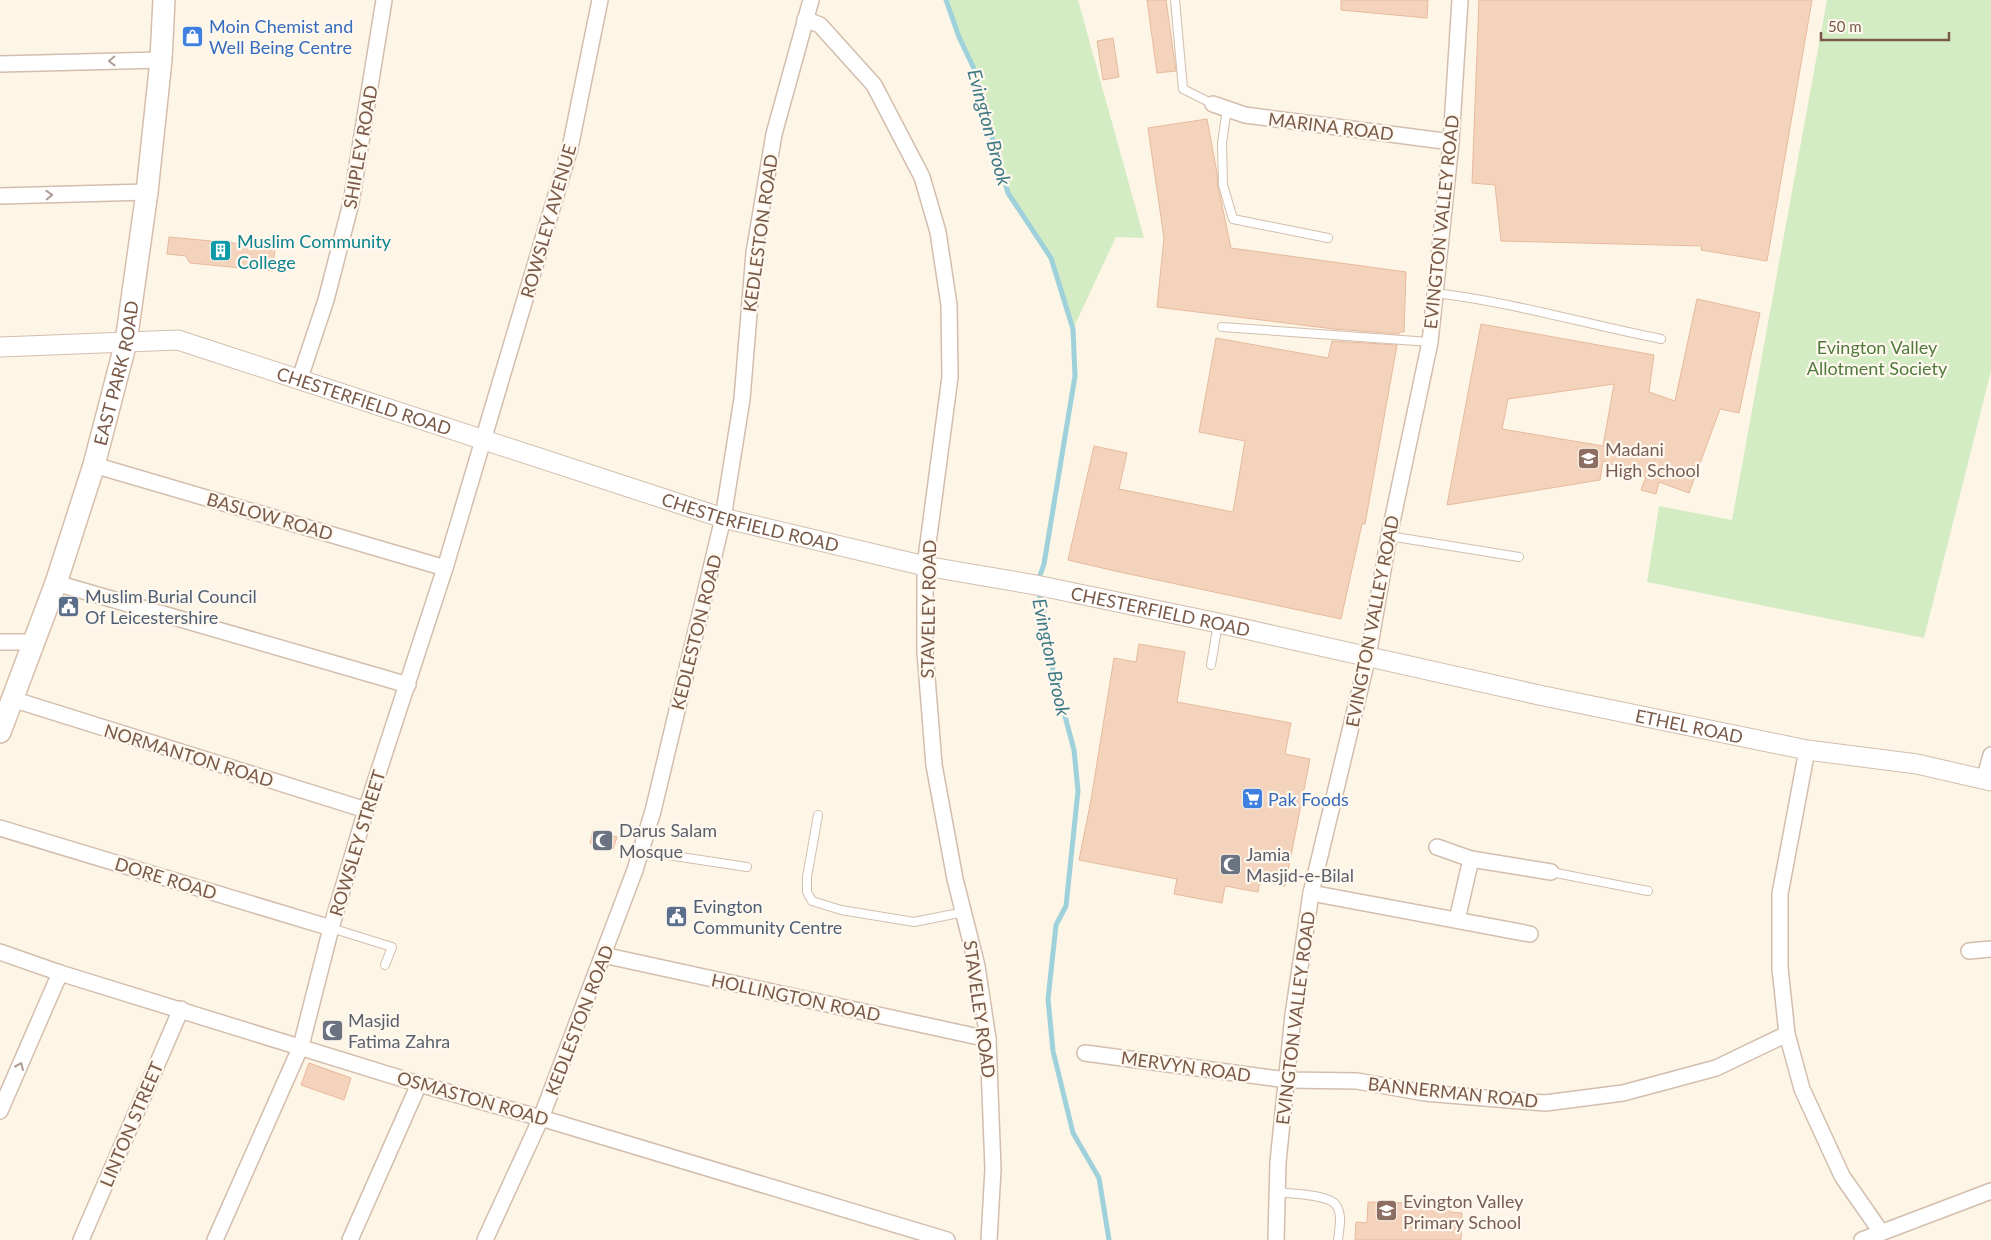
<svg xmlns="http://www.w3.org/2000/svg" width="1991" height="1240" font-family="Lato,sans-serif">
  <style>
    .green { fill: #d4ecc4 }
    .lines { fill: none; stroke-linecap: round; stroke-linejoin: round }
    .stream { stroke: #9fd1db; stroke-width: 5 }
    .building { fill: #f4d3bc; stroke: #e8b99c; fill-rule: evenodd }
    .service-casing { stroke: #d3beae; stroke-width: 10 }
    .minor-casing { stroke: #d3beae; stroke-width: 18 }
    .tertiary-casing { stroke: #d3beae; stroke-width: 21 }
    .secondary-casing { stroke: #d6beab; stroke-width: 24 }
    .service { stroke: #fff; stroke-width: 8 }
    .minor { stroke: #fff; stroke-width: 15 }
    .tertiary { stroke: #fff; stroke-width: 19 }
    .secondary { stroke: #fff; stroke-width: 21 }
    .oneway { stroke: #af9c92 }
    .labels { text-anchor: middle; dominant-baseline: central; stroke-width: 4.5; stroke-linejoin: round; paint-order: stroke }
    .shop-label { font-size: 18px; fill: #366cbe; stroke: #fff8ee; text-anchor: start }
    .street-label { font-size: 18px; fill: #795a49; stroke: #fff8ee }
    .culture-label { font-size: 18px; fill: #0d838f; stroke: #fff8ee; text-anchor: start }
    .park-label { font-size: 18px; fill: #4f7a3d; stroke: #fff8ee }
    .education-label { font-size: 18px; fill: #785e54; stroke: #fff8ee; text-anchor: start }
    .service-label { font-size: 18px; fill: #4e5e75; stroke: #fff8ee; text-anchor: start }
    .worship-label { font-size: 18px; fill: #5b616d; stroke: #fff8ee; text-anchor: start }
    .water-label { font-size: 19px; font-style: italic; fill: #3f7a86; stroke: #fff8ee }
  </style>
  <rect width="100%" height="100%" fill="#fdf5e6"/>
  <g class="green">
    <polygon points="946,0 1078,0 1144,238 1116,237 1073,329 1051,258 1008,193 986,116 976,73 959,37"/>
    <polygon points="1827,0 1991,0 1991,371 1924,638 1647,582 1659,506 1732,520"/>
  </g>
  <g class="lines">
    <g class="stream">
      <polyline points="946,0 959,37 976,73 986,116 1008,193 1051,258 1073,329 1075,376 1044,564 1038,581"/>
      <polyline points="1037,589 1044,608 1043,622 1053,671 1074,750 1078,791 1066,906 1056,925 1048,999 1053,1051 1073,1133 1099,1178 1109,1240"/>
    </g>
  </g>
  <g class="building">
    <polygon points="1147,0 1166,0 1176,71 1157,73"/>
    <polygon points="1341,0 1428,0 1427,18 1341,10"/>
    <polygon points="1479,0 1812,0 1767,261 1701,250 1702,246 1501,241 1495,185 1472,183"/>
    <polygon points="1113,38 1119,77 1103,80 1097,41"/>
    <polygon points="1207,119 1217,173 1218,186 1231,248 1406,272 1404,332 1400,332 1399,334 1334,329 1157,307 1164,238 1148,128"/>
    <polygon points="169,237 275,247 273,271 190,263 186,256 167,254"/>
    <path d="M1697 299 1760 313 1739 413 1720 409 1689 493 1659 482 1656 494 1641 490 1646 477 1603 461 1600 480 1447 505 1481 324 1654 355 1649 392 1675 401ZM1614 384 1603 446 1502 429 1508 399Z"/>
    <polygon points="1216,338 1328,358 1332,341 1397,345 1365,524 1362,524 1341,619 1115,571 1068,560 1094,446 1127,453 1119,489 1233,512 1245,441 1199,432"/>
    <polygon points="1139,644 1185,652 1177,702 1291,723 1285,754 1310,759 1285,886 1260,881 1258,892 1225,886 1222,903 1174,894 1177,879 1079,860 1091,800 1114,658 1136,662"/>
    <polygon points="593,831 617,837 613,849 590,843"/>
    <polygon points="309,1063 351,1078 344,1100 301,1085"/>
    <polygon points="1409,1199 1450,1200 1450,1212 1462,1213 1461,1240 1355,1240 1356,1222 1367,1223 1368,1202 1406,1203"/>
  </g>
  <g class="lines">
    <defs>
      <g id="service">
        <polyline points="1175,0 1183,89 1213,104"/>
        <polyline points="1227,109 1222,143 1223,185 1233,219 1328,238"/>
        <path d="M1435 293C1512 302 1585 324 1661 339"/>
        <polyline points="1222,327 1430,342"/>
        <polyline points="1389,536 1519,557"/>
        <polyline points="1211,665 1218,623"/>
        <polyline points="818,815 807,877 807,892 812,901 841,910 914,922 964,912"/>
        <polyline points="641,851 747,867"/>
        <polyline points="1551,872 1648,891"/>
        <polyline points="331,928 392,947 385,965"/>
        <path d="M1277 1192C1291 1194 1329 1194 1336 1205 1343 1215 1339 1229 1338 1240"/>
      </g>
      <g id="minor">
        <polyline points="805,19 820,25 874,85 922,177 938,232 949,305 950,377 925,566 925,652 934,765 955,879 977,966 988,1039 993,1169 989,1240"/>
        <polyline points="0,64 161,60"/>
        <polyline points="1213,104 1245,115 1451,142"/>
        <polyline points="0,196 147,192"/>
        <polyline points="300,378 326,300 351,203 384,0"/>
        <polyline points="94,465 445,568"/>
        <polyline points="56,583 408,685"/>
        <polyline points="0,642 33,642"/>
        <polyline points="12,699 366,810"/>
        <polyline points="1807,750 1780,894 1780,968 1787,1034 1802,1089 1842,1176 1881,1232"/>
        <polyline points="1984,780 1991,755"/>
        <polyline points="0,828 331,928"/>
        <polyline points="1437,847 1471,859 1551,872"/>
        <polyline points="1311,893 1530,934"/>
        <polyline points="1457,920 1471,859"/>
        <polyline points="1969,951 1991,949"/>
        <polyline points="0,952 60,973 419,1084 541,1118 947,1240"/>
        <polyline points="603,955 988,1039"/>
        <polyline points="1085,1053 1287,1080 1357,1081 1425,1093 1545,1103 1623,1093 1716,1068 1787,1034"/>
        <polyline points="0,1111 60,973"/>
        <polyline points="81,1240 181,1009"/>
        <polyline points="215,1240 301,1046 331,928 366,810 445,568 570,148 600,0"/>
        <polyline points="350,1240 419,1084"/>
        <polyline points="485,1240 541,1118 635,870 653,811 723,518 742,399 754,253 774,134 811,0"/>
        <polyline points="1276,1240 1278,1162 1293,1015 1311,893 1368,656 1389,536 1430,342 1451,142 1460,0"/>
        <polyline points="1862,1240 1991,1191"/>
      </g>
      <g id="tertiary">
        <path id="s1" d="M0 347 178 340 723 518 925 566 1036 585 1218 623 1539 695 1807 750 1917 764 1991 781"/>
      </g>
      <g id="secondary">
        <path id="s2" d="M0 732 56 583 94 465 126 342 147 192 161 60 164 0"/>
      </g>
    </defs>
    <use href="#service" class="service-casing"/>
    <use href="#minor" class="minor-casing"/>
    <use href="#tertiary" class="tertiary-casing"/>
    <use href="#secondary" class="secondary-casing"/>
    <use href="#service" class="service"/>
    <use href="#minor" class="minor"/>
    <use href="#tertiary" class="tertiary"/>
    <use href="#secondary" class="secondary"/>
  </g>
  <defs><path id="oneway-chevron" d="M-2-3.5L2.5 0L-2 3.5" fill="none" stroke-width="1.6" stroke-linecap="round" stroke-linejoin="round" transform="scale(1.25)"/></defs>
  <g class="oneway">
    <use href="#oneway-chevron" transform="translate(112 61) rotate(179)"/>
    <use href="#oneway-chevron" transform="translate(49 195) rotate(-2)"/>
    <use href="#oneway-chevron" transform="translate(20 1066) rotate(-66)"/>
  </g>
  <defs>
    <symbol id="shop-square" viewBox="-11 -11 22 22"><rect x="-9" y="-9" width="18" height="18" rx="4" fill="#3f7fe0" stroke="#fff8ee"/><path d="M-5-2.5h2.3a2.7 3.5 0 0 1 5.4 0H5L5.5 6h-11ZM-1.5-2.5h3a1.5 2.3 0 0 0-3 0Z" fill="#fff"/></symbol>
    <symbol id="building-square" viewBox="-11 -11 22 22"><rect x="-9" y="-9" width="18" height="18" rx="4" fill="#0f9aa8" stroke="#fff8ee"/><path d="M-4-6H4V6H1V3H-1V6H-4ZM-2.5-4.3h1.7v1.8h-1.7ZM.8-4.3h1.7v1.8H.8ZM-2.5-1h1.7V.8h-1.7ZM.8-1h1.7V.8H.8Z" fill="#fff"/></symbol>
    <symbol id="school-square" viewBox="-11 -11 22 22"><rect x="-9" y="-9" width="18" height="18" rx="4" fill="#8d6e63" stroke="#fff8ee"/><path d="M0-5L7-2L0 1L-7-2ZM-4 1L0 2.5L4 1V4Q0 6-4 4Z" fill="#fff"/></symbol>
    <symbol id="civic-square" viewBox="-11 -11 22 22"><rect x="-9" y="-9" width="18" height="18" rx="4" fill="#5c6f8a" stroke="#fff8ee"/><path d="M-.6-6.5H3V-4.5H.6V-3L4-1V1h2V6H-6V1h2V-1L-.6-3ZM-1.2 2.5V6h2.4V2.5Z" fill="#fff"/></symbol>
    <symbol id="supermarket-square" viewBox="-11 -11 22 22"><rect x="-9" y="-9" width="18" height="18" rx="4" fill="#3f7fe0" stroke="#fff8ee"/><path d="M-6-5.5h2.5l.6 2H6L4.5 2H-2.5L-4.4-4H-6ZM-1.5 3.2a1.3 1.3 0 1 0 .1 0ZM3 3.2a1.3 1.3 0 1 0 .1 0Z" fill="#fff"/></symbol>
    <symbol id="mosque-square" viewBox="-11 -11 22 22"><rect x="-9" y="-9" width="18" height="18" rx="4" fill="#6b7280" stroke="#fff8ee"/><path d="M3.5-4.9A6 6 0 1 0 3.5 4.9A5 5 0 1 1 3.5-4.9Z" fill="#fff"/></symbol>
  </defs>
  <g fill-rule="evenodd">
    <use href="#shop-square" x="180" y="24" width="25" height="25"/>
    <use href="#building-square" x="208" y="238" width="25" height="25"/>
    <use href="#school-square" x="1576" y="446" width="25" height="25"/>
    <use href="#civic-square" x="56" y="594" width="25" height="25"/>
    <use href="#supermarket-square" x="1240" y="786" width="25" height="25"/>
    <use href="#mosque-square" x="590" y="828" width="25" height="25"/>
    <use href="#mosque-square" x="1218" y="852" width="25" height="25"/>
    <use href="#civic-square" x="664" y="904" width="25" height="25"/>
    <use href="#mosque-square" x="320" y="1018" width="25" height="25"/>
    <use href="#school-square" x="1374" y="1198" width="25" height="25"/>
  </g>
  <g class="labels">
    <g class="shop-label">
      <text x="209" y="26">Moin Chemist and<tspan x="209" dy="21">Well Being Centre</tspan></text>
      <text x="1268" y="799">Pak Foods</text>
    </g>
    <g class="street-label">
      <text transform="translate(1331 126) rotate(7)">MARINA ROAD</text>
      <text transform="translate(360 147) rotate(-80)">SHIPLEY ROAD</text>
      <text transform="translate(548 221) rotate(-74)">ROWSLEY AVENUE</text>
      <text transform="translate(1441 222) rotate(-84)">EVINGTON VALLEY ROAD</text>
      <text transform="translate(760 233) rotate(-82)">KEDLESTON ROAD</text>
      <text stroke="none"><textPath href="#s2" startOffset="378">EAST PARK ROAD</textPath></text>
      <text stroke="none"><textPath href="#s1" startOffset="374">CHESTERFIELD ROAD</textPath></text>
      <text transform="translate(270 516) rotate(16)">BASLOW ROAD</text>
      <text stroke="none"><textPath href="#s1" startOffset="779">CHESTERFIELD ROAD</textPath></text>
      <text transform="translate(928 609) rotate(-89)">STAVELEY ROAD</text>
      <text stroke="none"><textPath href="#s1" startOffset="1199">CHESTERFIELD ROAD</textPath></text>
      <text transform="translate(1372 621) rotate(-79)">EVINGTON VALLEY ROAD</text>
      <text transform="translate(696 632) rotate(-76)">KEDLESTON ROAD</text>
      <text stroke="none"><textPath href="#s1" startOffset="1740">ETHEL ROAD</textPath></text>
      <text transform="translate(189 755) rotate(17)">NORMANTON ROAD</text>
      <text transform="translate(357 843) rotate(-73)">ROWSLEY STREET</text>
      <text transform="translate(166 878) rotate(17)">DORE ROAD</text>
      <text transform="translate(796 997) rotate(12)">HOLLINGTON ROAD</text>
      <text transform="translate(980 1009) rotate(82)">STAVELEY ROAD</text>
      <text transform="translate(1295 1018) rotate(-83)">EVINGTON VALLEY ROAD</text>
      <text transform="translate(579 1020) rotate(-69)">KEDLESTON ROAD</text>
      <text transform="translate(1186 1066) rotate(8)">MERVYN ROAD</text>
      <text transform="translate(1453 1092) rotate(6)">BANNERMAN ROAD</text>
      <text transform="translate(473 1098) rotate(16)">OSMASTON ROAD</text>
      <text transform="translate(131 1124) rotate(-67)">LINTON STREET</text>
    </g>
    <g class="culture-label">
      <text x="237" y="241">Muslim Community<tspan x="237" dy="21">College</tspan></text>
    </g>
    <g class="park-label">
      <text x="1877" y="347">Evington Valley<tspan x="1877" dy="21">Allotment Society</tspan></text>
    </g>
    <g class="education-label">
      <text x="1605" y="449">Madani<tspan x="1605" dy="21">High School</tspan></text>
      <text x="1403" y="1201">Evington Valley<tspan x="1403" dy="21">Primary School</tspan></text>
    </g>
    <g class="service-label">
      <text x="85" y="596">Muslim Burial Council<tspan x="85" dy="21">Of Leicestershire</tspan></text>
      <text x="693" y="906">Evington<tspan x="693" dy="21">Community Centre</tspan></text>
    </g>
    <g class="worship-label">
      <text x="619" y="830">Darus Salam<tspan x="619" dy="21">Mosque</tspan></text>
      <text x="1246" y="854">Jamia<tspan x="1246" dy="21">Masjid-e-Bilal</tspan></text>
      <text x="348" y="1020">Masjid<tspan x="348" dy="21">Fatima Zahra</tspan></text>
    </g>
    <g class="water-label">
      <text transform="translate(990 127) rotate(75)">Evington Brook</text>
      <text transform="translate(1052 657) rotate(78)">Evington Brook</text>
    </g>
  </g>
  <path d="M1821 32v8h128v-8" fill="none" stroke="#795a49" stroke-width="2.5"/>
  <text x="1828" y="32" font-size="15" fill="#795a49" stroke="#fff8ee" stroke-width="4" paint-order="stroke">50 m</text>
</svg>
